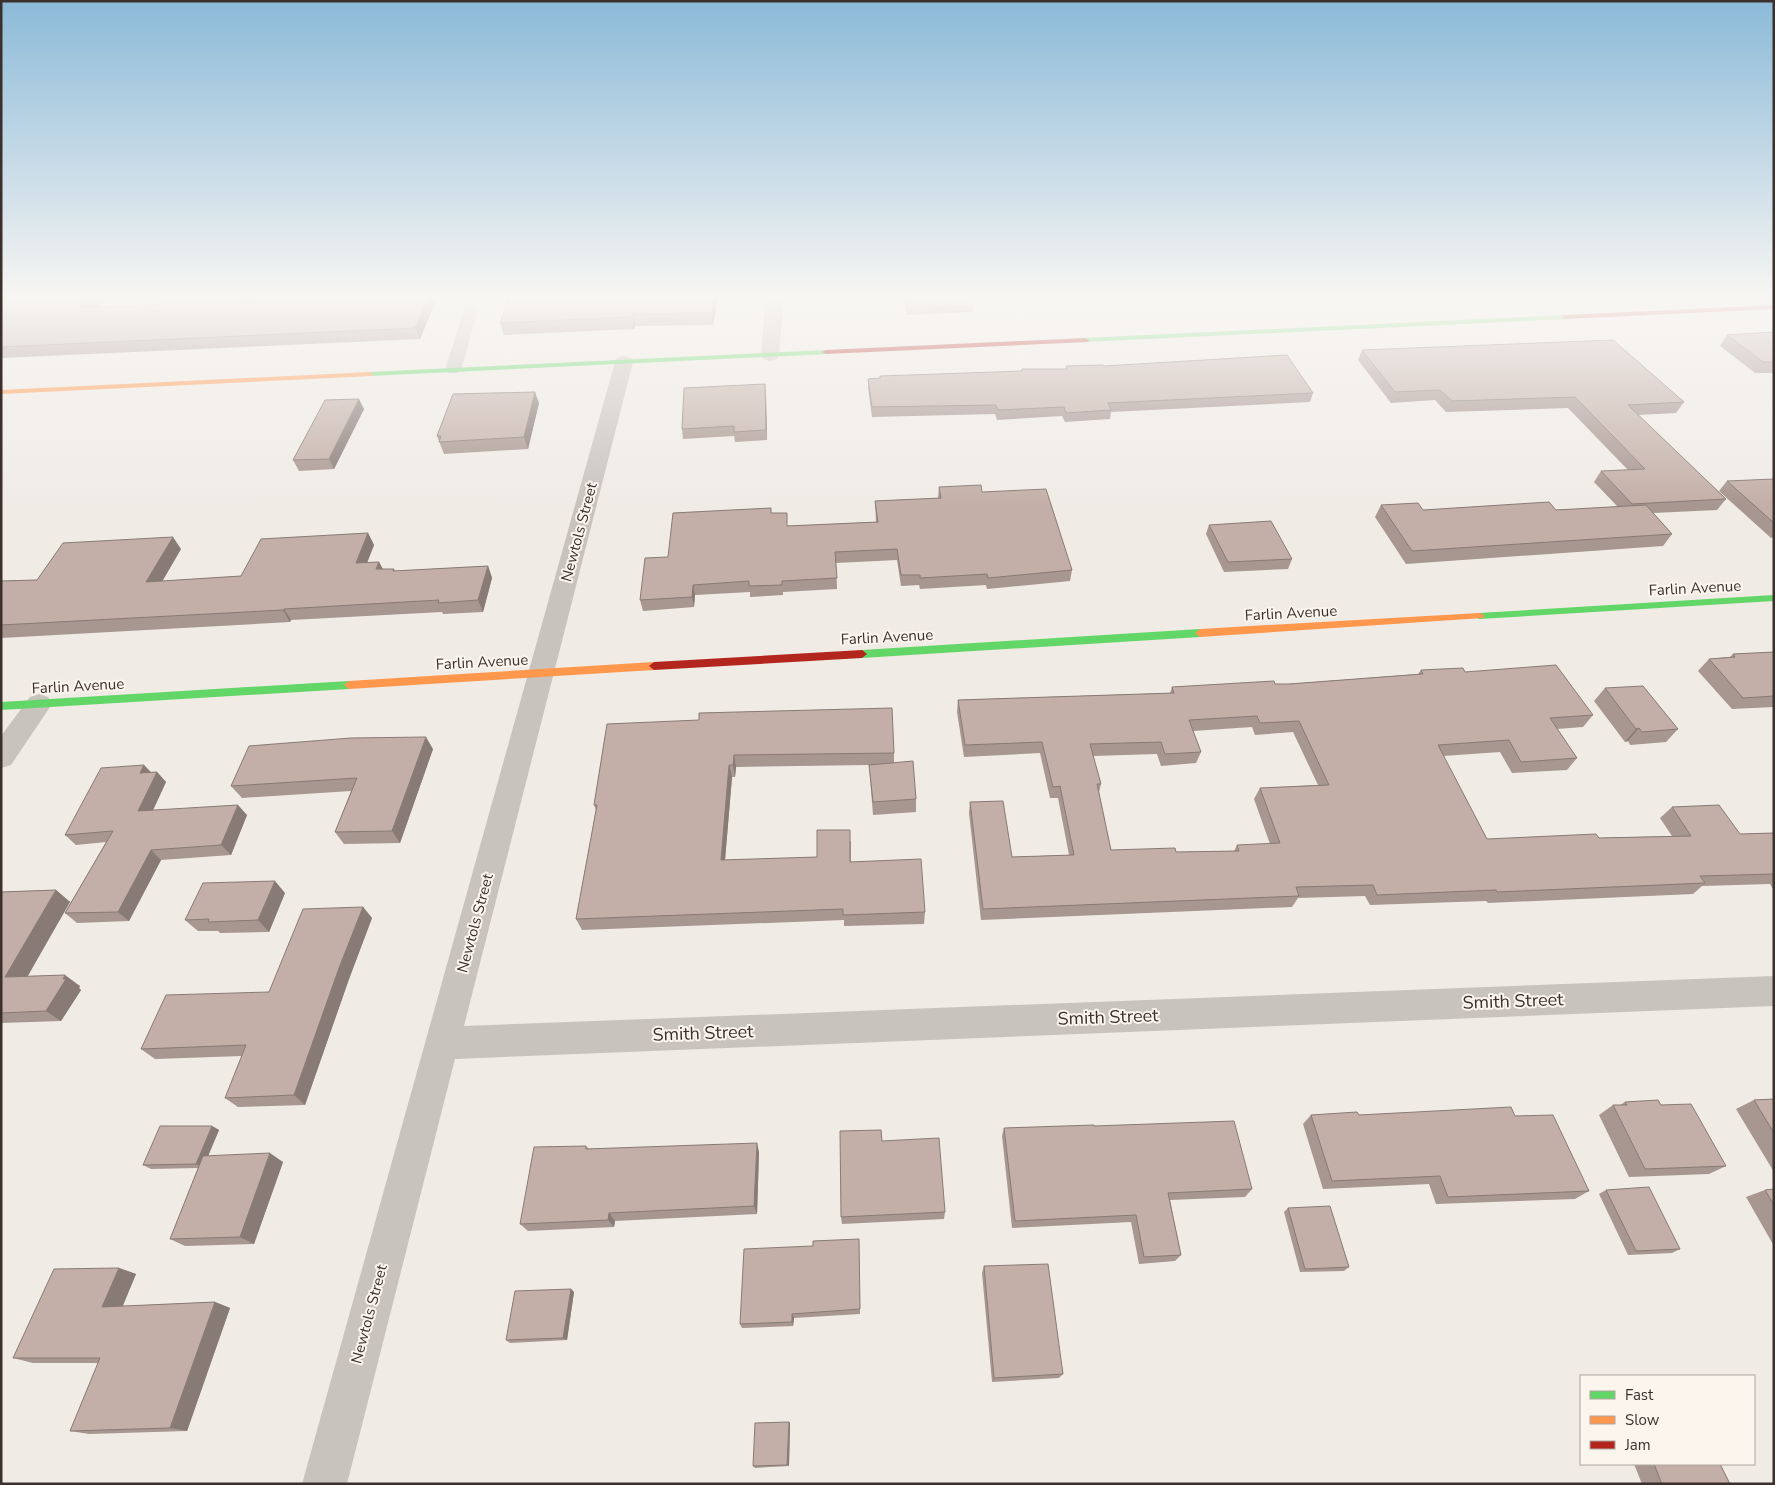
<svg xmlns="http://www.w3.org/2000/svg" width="1775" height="1485" font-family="'Nunito Sans',sans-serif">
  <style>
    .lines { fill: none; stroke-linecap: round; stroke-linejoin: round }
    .lane { fill: #c9c3be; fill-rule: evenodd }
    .street { fill: #c9c3be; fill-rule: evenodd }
    .fast { fill: #63d668; fill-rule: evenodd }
    .slow { fill: #ff974d; fill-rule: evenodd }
    .jam { fill: #b3261e; fill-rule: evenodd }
    .wall { fill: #a89690; fill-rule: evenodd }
    .shaded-wall { fill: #887a75 }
    .building { fill: #c3afa7; stroke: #887a75; fill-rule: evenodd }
    .labels { text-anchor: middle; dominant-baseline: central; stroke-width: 4; stroke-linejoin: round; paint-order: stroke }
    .street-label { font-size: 15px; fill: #3b302b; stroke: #fbf5ee }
    .near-street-label { font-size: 18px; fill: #3b302b; stroke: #fbf5ee }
  </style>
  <rect width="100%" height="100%" fill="#f0ebe5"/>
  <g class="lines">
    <polygon class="lane" points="471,306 476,307 478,310 461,370 458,373 448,373 445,370 464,310 466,307"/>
    <g class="street">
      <polygon points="766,297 784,297 779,355 777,359 770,361 763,359 761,355"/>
      <polygon points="624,356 631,358 633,362 464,1026 1774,976 1774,1006 455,1059 347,1484 302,1484 615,362 617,358"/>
      <polygon points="39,694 48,697 52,704 11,765 1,768 1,736 30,697"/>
    </g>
    <g class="fast">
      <polygon points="1565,315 1569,317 1568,319 1085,342 1081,340 1085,338"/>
      <polygon points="826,350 829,350 829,354 369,376 365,374 369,372"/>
      <polygon points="1774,595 1774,601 1479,619 1474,616 1479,613"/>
      <polygon points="1200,629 1205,633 1200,637 862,658 857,654 862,650"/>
      <polygon points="349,681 354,685 349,689 1,710 1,702"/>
    </g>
    <g class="slow">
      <polygon points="369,372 373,374 372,376 1,394 1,390"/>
      <polygon points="1479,613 1483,614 1484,616 1483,618 1200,637 1195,633 1200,629"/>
      <polygon points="654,662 659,666 654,670 349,689 344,685 349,681"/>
    </g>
    <g class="jam">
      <polygon points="1774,305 1774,309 1565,319 1561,317 1565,315"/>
      <polygon points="1085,338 1089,340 1088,342 826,354 822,352 826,350"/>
      <polygon points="862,650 867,654 862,658 654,670 649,666 654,662"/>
    </g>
  </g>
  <g class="wall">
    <polygon points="1,297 99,307 164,304 171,297 249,297 248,298 435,303 420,339 1,358"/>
    <polygon points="509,297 718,297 713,325 635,326 634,329 504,335 500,323"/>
    <polygon points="904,297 970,297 973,306 972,312 907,315"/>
    <polygon points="1774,332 1774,373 1755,373 1720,346 1727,335"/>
    <polygon points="1362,350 1684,402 1676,413 1638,415 1726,499 1717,510 1653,513 1672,534 1663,546 1406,564 1375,517 1381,505 1423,510 1556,510 1618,507 1594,482 1601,471 1628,470 1568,408 1446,412 1435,400 1391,403 1358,360"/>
    <polygon points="1066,366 1104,366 1313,393 1310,402 1111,412 1110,419 1065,422 1062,416 997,420 995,414 872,417 868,388 868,379 1022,371 1022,369 1066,369"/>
    <polygon points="766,393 767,440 735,442 734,436 683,439 682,429"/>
    <polygon points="539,403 528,449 444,454 437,436"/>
    <polygon points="364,409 334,469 299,471 293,460"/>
    <polygon points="1774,479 1774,537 1771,538 1719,491 1727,481"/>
    <polygon points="939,487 982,492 1072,570 1070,581 987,589 986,585 920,589 919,585 901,586 897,560 836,563 837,589 783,592 783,595 750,597 750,592 695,595 694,607 643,611 640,600 772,513 788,526 876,522 875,501 938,498"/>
    <polygon points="1209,525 1292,559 1288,569 1224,572 1206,534"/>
    <polygon points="368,533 374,545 367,563 379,562 383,569 394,569 395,571 488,566 492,578 483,612 443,614 442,612 291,620 290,622 1,638 1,581 37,580 181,549 162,581 241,576"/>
    <polygon points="1774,652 1774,707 1732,709 1698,671 1709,659 1730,657 1733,654"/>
    <path d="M1421 670 1465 672 1593 715 1583 727 1557 729 1577 758 1567 770 1512 773 1500 752 1443 756 1487 839 1599 838 1672 836 1660 818 1672 807 1740 834 1774 833V889H1773L1770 884 1702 886 1693 894 1488 903 1486 901 1370 905 1365 896 1298 898 1292 907 981 920 969 813 970 802 1012 857 1069 855 1058 798H1050L1040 753 964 757 957 712 958 700 1170 693 1172 687 1289 684 1418 674ZM1252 727 1255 735 1293 732 1318 785 1260 788 1254 799 1270 844 1237 845 1234 851 1176 852 1111 850 1099 792 1101 784 1093 756 1157 754 1161 766 1196 763 1201 752 1193 731Z"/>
    <polygon points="1605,688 1678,729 1666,742 1630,745 1628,741 1625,742 1594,701"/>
    <polygon points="607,724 894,753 894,763 916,799 916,812 873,815 870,777 869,765 736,767 735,777 732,777 725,860 817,857 851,841 851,862 925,912 924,924 844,926 844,920 582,930 576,919 596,810 594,805"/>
    <polygon points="433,749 400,843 344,844 335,832 351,791 242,798 231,786"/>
    <polygon points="144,765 151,772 157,772 166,782 153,810 247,815 231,855 161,860 129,921 77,923 65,913 106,842 76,845 65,835"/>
    <polygon points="56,890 70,902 27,976 80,986 79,988 81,990 61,1021 1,1023 1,892"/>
    <polygon points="285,893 269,932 220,933 218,931 198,931 185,920"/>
    <polygon points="363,907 372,918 349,979 305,1105 238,1107 225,1098 242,1056 155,1059 141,1049 269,992"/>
    <polygon points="1774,1099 1774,1172 1736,1109 1754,1100"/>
    <polygon points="1625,1102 1661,1105 1726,1166 1709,1174 1629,1177 1599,1115 1613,1105 1620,1105"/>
    <polygon points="1311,1115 1515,1116 1589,1191 1575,1199 1436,1204 1429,1184 1323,1189 1303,1124"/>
    <polygon points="212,1126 219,1130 208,1156 283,1162 254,1244 185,1246 170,1239 198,1168 151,1169 143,1165"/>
    <polygon points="1094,1126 1252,1189 1245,1197 1170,1200 1181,1255 1175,1261 1139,1264 1131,1222 1012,1228 1002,1136 1004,1128"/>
    <polygon points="882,1141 945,1212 944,1219 842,1224 841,1217"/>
    <polygon points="586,1146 589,1149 759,1152 757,1214 615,1221 614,1227 528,1231 520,1224"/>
    <polygon points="1774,1189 1774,1246 1746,1197 1765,1190"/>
    <polygon points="1606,1190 1680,1249 1672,1253 1628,1255 1599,1194"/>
    <polygon points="1288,1208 1349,1267 1344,1271 1300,1272 1284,1212"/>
    <polygon points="859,1239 860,1314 794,1318 793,1326 742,1328 740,1324 813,1246"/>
    <polygon points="984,1266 1063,1374 1059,1378 992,1382 982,1273"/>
    <polygon points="119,1268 136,1274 122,1306 215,1302 230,1308 187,1431 89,1434 70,1431 98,1363 33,1363 13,1358"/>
    <polygon points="571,1289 574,1292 567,1340 510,1343 506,1340"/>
    <polygon points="789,1422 790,1423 789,1466 755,1468 753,1466"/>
    <polygon points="1634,1464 1720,1464 1730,1484 1642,1484"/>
  </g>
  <g class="shaded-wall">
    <polygon points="91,297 108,297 87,319 80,308"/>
    <polygon points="236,297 249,297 243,307"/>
    <polygon points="429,297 433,297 435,303 420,339 415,328"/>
    <polygon points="714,297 718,297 713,325 711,313"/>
    <polygon points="632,314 635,326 634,329 632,317"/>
    <polygon points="765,384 766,393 767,440 766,430"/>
    <polygon points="535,392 539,403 528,449 524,437"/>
    <polygon points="359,399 364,409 334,469 329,459"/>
    <polygon points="368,533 374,545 362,575 356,563"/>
    <polygon points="173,537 181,549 155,594 146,582"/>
    <polygon points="379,562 385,574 376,569"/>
    <polygon points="488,566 492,578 483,612 478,600"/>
    <polygon points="693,585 695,595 694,607 692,597"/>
    <polygon points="284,609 291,620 290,622 283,610"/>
    <polygon points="1639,728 1628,741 1625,742 1636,729"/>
    <polygon points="426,737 433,749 400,843 392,831"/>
    <polygon points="734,755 736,767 735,777 733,765"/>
    <polygon points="144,765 154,776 140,773"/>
    <polygon points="729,765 732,777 724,872 721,860"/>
    <polygon points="157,772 166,782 148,821 138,811"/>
    <polygon points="238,805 247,815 231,855 221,845"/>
    <polygon points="151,850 161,860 129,921 118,912"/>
    <polygon points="275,881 285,893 269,932 258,920"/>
    <polygon points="56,890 70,902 21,988 5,977"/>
    <polygon points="363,907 372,918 349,979 305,1105 294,1095 339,968"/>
    <polygon points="65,975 80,986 79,988 81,990 61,1021 46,1011"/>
    <polygon points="212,1126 219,1130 203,1168 196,1164"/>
    <polygon points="757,1143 759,1152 757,1214 754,1206"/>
    <polygon points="270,1153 283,1162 254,1244 240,1237"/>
    <polygon points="609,1213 615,1221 614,1227 608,1220"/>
    <polygon points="119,1268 136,1274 120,1313 102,1307"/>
    <polygon points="571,1289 574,1292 567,1340 563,1338"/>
    <polygon points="215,1302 230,1308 187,1431 170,1428"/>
    <polygon points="792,1314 794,1318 793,1326 792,1322"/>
    <polygon points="789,1422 790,1423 789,1466 787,1465"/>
  </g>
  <g class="building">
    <polygon points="1,297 91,297 80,308 164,304 171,297 236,297 236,298 238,298 237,299 289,297 429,297 415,328 1,347"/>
    <polygon points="509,297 714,297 711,313 632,314 632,317 500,323"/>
    <polygon points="905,297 970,297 973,306 907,309"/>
    <polygon points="1774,332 1774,362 1763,362 1727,335"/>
    <polygon points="1613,340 1684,402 1628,405 1726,499 1632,504 1601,471 1645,469 1575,397 1452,401 1440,390 1395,392 1362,350"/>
    <polygon points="1287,355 1313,393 1108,403 1111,410 1066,413 1064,407 998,410 996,405 872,407 868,379 880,378 880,376 1022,371 1022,369 1067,369 1066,366 1103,365 1104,366"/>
    <polygon points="765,384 766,430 734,432 734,426 682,429 684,388"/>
    <polygon points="535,392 524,437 439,442 441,436 437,436 453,394"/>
    <polygon points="359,399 329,459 293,460 325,400"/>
    <polygon points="1774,479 1774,523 1727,481"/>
    <polygon points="981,485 982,492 1046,489 1072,570 988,578 987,574 920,578 920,575 901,575 897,549 835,552 837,578 782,581 782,585 749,586 749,581 693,585 692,597 640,600 645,558 668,557 673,513 771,508 771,513 787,513 787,526 878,522 875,501 941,498 939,487"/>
    <polygon points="1549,502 1556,510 1646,505 1672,534 1412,551 1381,505 1418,503 1423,510"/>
    <polygon points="1271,521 1292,559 1228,562 1209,525"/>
    <polygon points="368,533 356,563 379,562 376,569 394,569 393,571 488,566 478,600 438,603 439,600 284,609 283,610 1,625 1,581 37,580 63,543 173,537 146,582 241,576 261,539"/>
    <polygon points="1774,652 1774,696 1743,698 1709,659 1735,657 1733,654"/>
    <path d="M1556 665 1593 715 1550 718 1577 758 1521 762 1509 740 1438 745 1487 839 1596 834 1599 838 1691 836 1672 807 1719 805 1740 834 1774 833V874L1700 876 1705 883 1497 892 1496 890 1377 895 1373 885 1296 887 1299 896 983 909 970 802 1003 801 1012 857 1074 855 1060 786 1053 787 1042 742 965 745 958 700 1174 693 1172 687 1274 681 1275 684H1289L1423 674 1421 670 1463 668 1465 672ZM1257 716 1260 723 1299 721 1329 785 1260 788 1280 843 1237 845 1239 851 1176 852 1175 848 1111 850 1097 784H1101L1090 744 1161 742 1165 754 1201 752 1189 720Z"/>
    <polygon points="1643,686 1678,729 1642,732 1639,728 1636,729 1605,688"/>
    <polygon points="892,708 894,753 734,755 733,765 729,765 721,860 817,857 817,830 850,830 850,862 921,859 925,912 843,915 843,909 576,919 597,805 594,805 607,724 699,720 699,713"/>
    <polygon points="426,737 392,831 335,832 357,778 231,786 249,746 351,738"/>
    <polygon points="913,761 916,799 873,802 869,765"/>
    <polygon points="144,765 140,773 157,772 138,811 238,805 221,845 151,850 118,912 65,913 113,831 65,835 101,768"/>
    <polygon points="275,881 258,920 208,922 209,919 185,920 203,883"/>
    <polygon points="56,890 5,977 65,975 63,979 66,979 46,1011 1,1013 1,892"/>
    <polygon points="363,907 339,968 294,1095 225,1098 246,1045 141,1049 166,995 269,992 303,909"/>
    <polygon points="1774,1099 1774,1133 1754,1100"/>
    <polygon points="1658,1100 1661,1105 1691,1104 1726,1166 1645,1169 1613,1105 1627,1105 1625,1102"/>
    <polygon points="1511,1107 1515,1116 1553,1115 1589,1191 1448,1197 1440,1176 1332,1181 1311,1115 1357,1112 1359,1115"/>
    <polygon points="1234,1121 1252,1189 1168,1193 1181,1255 1144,1257 1136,1215 1015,1221 1004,1128 1094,1125 1094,1126"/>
    <polygon points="160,1126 212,1126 196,1164 143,1165"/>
    <polygon points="881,1130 882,1141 939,1138 945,1212 841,1217 840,1131"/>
    <polygon points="757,1143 754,1206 609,1213 608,1220 520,1224 534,1147 586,1146 586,1149"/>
    <polygon points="270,1153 240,1237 170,1239 203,1156"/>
    <polygon points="1649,1187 1680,1249 1636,1251 1606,1190"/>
    <polygon points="1774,1189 1774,1205 1765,1190"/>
    <polygon points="1330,1206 1349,1267 1305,1269 1288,1208"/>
    <polygon points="859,1239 860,1309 792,1314 792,1322 740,1324 744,1249 813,1246 813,1241"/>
    <polygon points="1048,1264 1063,1374 994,1378 984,1266"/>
    <polygon points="119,1268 102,1307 215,1302 170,1428 70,1431 100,1358 13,1358 54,1269"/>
    <polygon points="571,1289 563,1338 506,1340 515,1291"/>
    <polygon points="789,1422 787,1465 753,1466 755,1423"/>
    <polygon points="1654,1464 1720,1464 1730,1484 1662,1484"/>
  </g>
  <linearGradient id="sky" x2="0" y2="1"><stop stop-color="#8bbad8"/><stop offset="0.59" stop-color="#f8f6f3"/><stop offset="1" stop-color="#f8f6f3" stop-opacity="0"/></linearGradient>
  <rect width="1775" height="505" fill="url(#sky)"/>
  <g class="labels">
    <g class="street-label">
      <text transform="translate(579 532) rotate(-75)">Newtols Street</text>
      <text transform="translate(1695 588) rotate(-3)">Farlin Avenue</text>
      <text transform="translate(1291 613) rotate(-3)">Farlin Avenue</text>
      <text transform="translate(887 637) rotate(-3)">Farlin Avenue</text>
      <text transform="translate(482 662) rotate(-3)">Farlin Avenue</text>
      <text transform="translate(78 686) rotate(-3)">Farlin Avenue</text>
      <text transform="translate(475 923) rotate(-75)">Newtols Street</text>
      <text transform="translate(369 1314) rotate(-75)">Newtols Street</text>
    </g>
    <g class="near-street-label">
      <text transform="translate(1513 1001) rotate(-2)">Smith Street</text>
      <text transform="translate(1108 1017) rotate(-2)">Smith Street</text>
      <text transform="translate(703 1033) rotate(-2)">Smith Street</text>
    </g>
  </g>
  <rect width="1775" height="1485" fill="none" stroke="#3b302b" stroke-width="5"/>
  <rect x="1580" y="1375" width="175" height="90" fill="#fbf5ee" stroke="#aea6a0"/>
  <rect x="1590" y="1391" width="25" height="8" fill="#63d668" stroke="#aea6a0"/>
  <text x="1625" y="1400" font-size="15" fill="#3b302b">Fast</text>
  <rect x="1590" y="1416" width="25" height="8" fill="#ff974d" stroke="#aea6a0"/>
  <text x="1625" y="1425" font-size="15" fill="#3b302b">Slow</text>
  <rect x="1590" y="1441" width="25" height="8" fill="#b3261e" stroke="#aea6a0"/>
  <text x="1625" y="1450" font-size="15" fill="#3b302b">Jam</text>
</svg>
